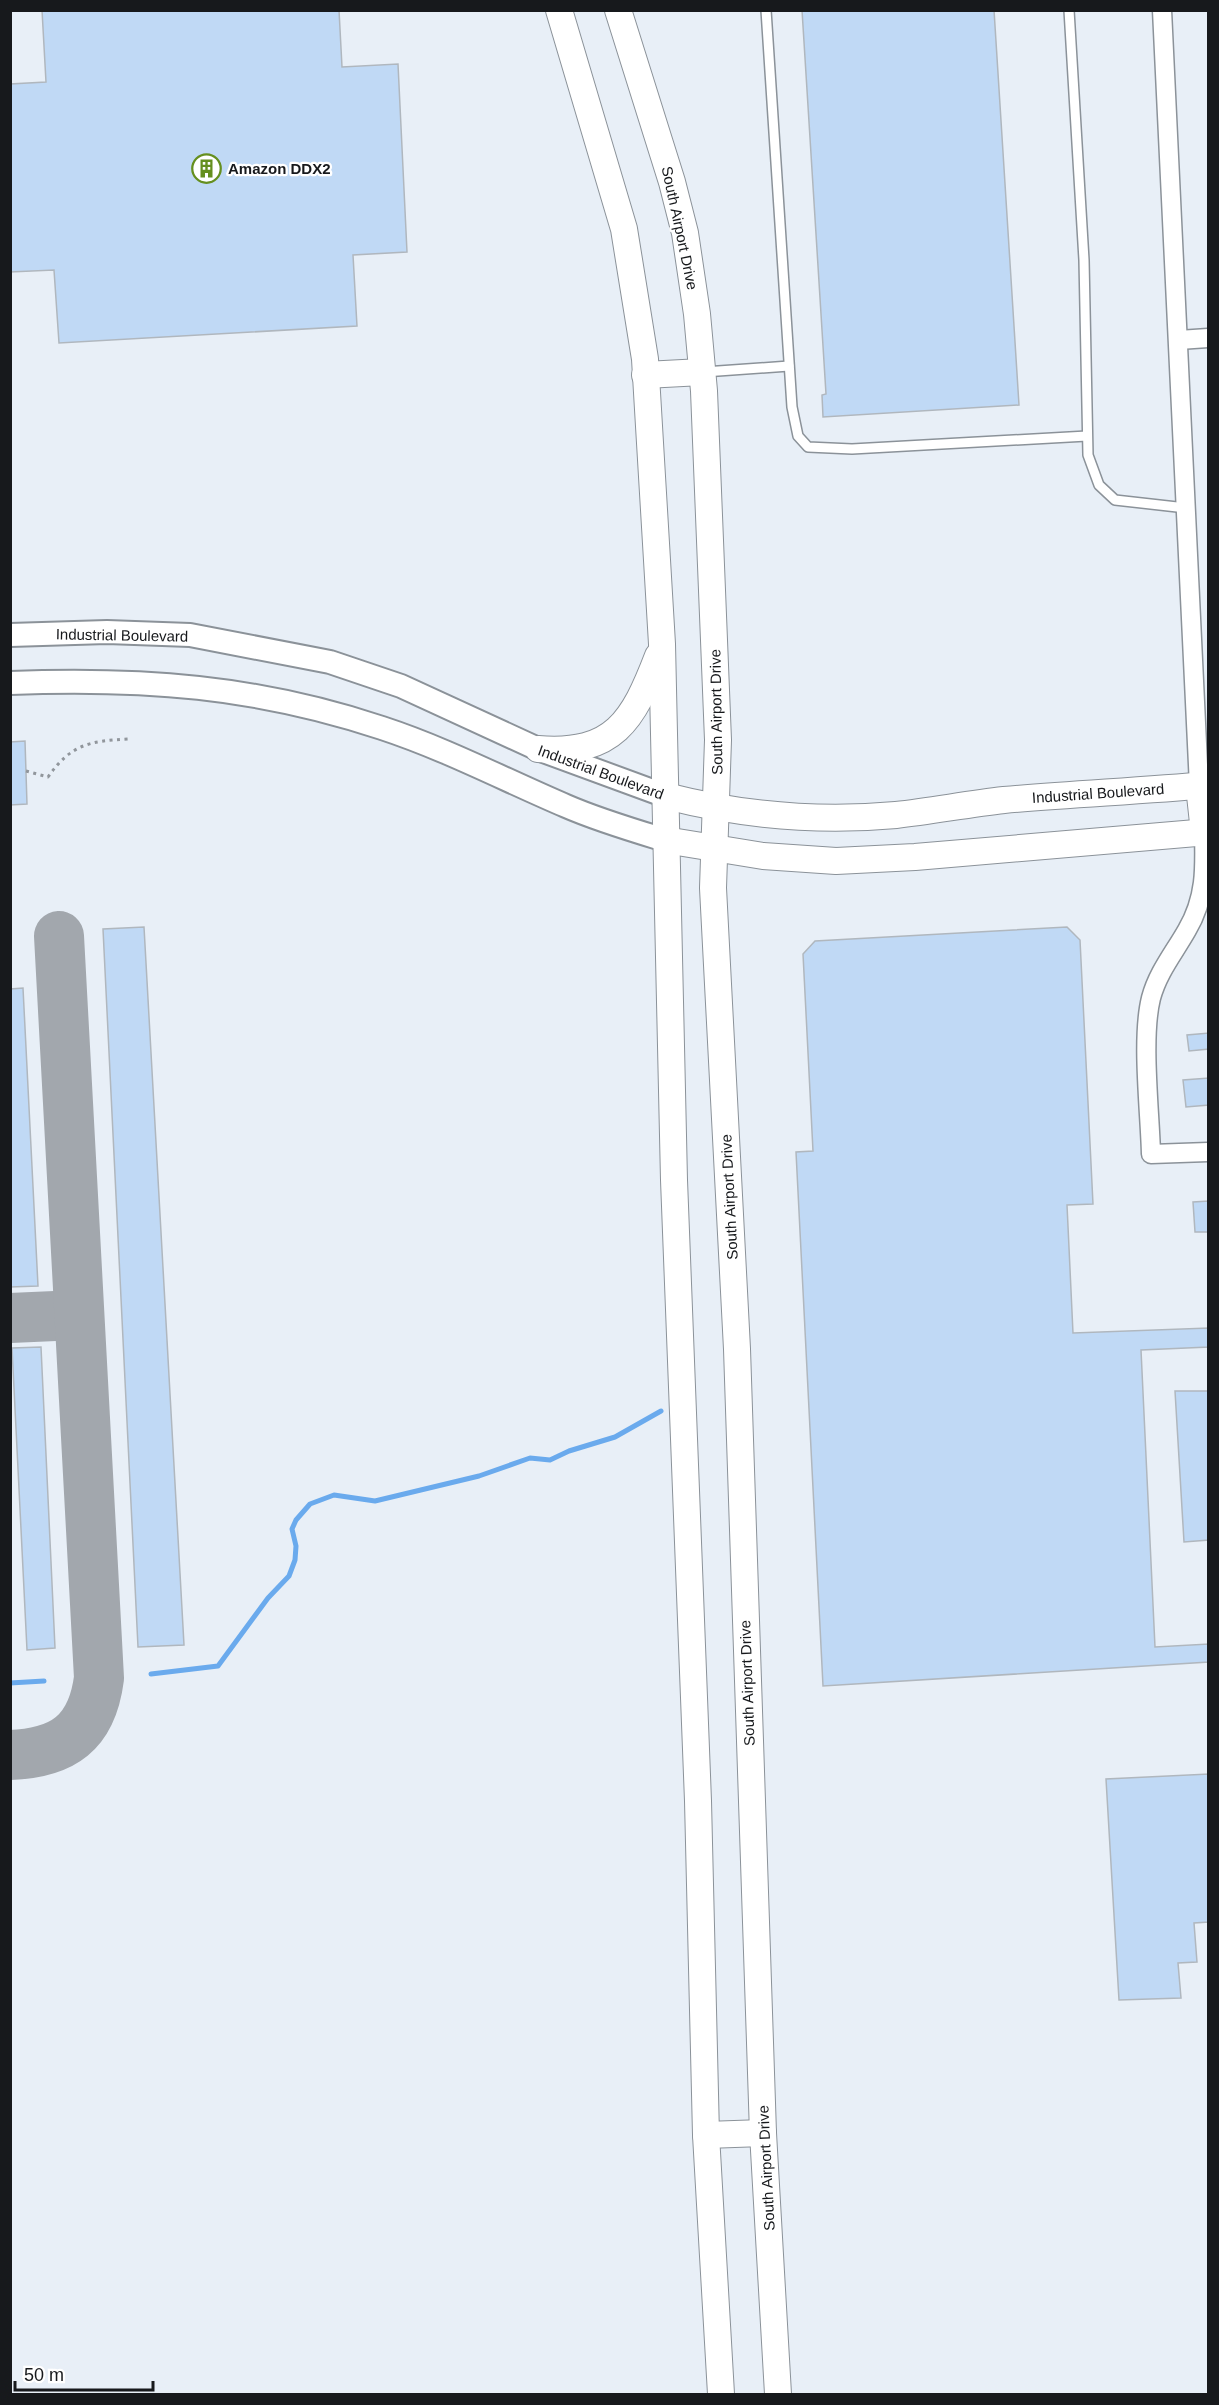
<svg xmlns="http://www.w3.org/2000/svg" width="1219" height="2405" font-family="Arial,sans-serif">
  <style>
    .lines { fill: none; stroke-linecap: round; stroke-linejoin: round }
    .stream { stroke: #6aaaed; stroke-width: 5 }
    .taxiway { stroke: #a2a7ad; stroke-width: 50 }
    .building { fill: #c0d9f5; stroke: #b0b7be; stroke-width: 1.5 }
    .service-casing { stroke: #8b9299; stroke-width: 12 }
    .minor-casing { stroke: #8b9299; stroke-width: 21 }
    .tertiary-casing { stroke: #8b9299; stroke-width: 26 }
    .secondary-casing { stroke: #8b9299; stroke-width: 28 }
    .path { stroke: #91969c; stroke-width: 3; stroke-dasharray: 3 4.5; stroke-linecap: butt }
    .service { stroke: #fff; stroke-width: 9 }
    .minor { stroke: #fff; stroke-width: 18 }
    .tertiary { stroke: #fff; stroke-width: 22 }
    .secondary { stroke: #fff; stroke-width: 26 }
    .labels { text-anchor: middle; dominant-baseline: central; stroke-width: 4.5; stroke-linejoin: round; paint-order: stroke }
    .poi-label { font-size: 15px; font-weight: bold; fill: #17191c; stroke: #fff; text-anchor: start }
    .street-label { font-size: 15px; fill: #17191c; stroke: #fff }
  </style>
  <rect width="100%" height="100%" fill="#e8eff7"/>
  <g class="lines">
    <g class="stream">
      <polyline points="151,1674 218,1666 268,1598 289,1576 295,1560 296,1546 292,1529 296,1520 310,1504 334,1495 375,1501 479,1476 530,1458 550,1460 569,1451 615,1437 661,1411"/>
      <polyline points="10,1683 44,1681"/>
    </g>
    <g class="taxiway">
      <polyline points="10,1318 78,1315"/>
      <path d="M10 1755C63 1753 92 1733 99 1678L59 936"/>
    </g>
  </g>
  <g class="building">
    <polygon points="42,10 339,10 342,67 398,64 407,252 353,255 357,326 59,343 54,270 10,272 10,84 46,82"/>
    <polygon points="802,10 994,10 1019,405 823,417 822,395 826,394"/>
    <polygon points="25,741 27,804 10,805 10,742"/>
    <polygon points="144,927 184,1645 138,1647 103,929"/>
    <polygon points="1067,927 1080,940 1093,1204 1067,1205 1073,1333 1209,1328 1209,1347 1141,1350 1155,1647 1209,1644 1209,1662 823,1686 796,1152 813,1151 803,954 815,941"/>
    <polygon points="23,988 38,1286 10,1287 10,989"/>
    <polygon points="1209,1033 1209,1049 1189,1051 1187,1035"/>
    <polygon points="1209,1078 1209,1105 1186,1107 1183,1080"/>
    <polygon points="1209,1201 1209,1232 1195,1232 1193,1202"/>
    <polygon points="41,1347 55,1648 27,1650 12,1348"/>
    <polygon points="1175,1391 1209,1391 1209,1540 1184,1542"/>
    <polygon points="1209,1774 1209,1922 1194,1923 1197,1962 1178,1963 1181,1998 1119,2000 1106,1779"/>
  </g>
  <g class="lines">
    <defs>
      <g id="service">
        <polyline points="766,10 792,407 798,436 808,447 852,449 1087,436"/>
        <polyline points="1069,10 1084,260 1088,455 1099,485 1115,500 1186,508"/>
        <polyline points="704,372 789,366"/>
      </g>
      <g id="minor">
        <polyline points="1162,10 1199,786"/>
        <polyline points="1179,340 1208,338"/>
        <path d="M1204 832C1205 868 1206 898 1187 930 1174 953 1158 972 1151 998 1141 1038 1150 1112 1151 1154L1208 1152"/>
      </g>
      <g id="tertiary">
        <polyline points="10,635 107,632 190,635 330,662 401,686 538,749 666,796"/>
        <path d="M10 683C142 678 256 686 382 728 446 749 505 780 566 806 598 820 632 830 665 840"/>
      </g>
      <g id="secondary">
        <polyline points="559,10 624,229 645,359 662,644 674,1180 698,1801 706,2135 721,2394"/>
        <polyline points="618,10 672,182 685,233 697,314 704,391 718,740 713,888 737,1349 763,2133 778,2394"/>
        <polyline points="645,375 702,372"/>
        <path d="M538 749C614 755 633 721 658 656"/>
        <polyline points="1199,786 1204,832"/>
        <path d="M666 796C740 815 819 822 896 815 932 811 968 804 1004 800 1072 794 1140 791 1208 785"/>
        <polyline points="665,840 763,856 836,861 915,857 1208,832"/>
        <polyline points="706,2135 763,2133"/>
      </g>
    </defs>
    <use href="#service" class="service-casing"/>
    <use href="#minor" class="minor-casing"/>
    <use href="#tertiary" class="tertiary-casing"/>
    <use href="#secondary" class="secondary-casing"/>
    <path class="path" d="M26 771 48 777C71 744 90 741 128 739"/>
    <use href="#service" class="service"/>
    <use href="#minor" class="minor"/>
    <use href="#tertiary" class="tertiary"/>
    <use href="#secondary" class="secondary"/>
  </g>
  <defs>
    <symbol id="building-ring" viewBox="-11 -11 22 22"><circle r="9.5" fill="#fff" stroke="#658f1f" stroke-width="1.5"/><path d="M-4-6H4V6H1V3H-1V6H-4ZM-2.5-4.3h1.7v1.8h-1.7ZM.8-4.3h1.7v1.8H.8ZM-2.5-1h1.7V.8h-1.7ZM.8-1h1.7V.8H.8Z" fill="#658f1f"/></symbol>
  </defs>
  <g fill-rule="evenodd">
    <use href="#building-ring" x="190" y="152" width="33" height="33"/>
  </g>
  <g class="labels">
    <g class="poi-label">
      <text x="228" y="168">Amazon DDX2</text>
    </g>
    <g class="street-label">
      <text transform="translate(680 228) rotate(78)">South Airport Drive</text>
      <text transform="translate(122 635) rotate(1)">Industrial Boulevard</text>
      <text transform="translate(716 712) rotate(-91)">South Airport Drive</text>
      <text transform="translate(601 772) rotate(20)">Industrial Boulevard</text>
      <text transform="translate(1098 793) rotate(-4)">Industrial Boulevard</text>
      <text transform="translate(729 1197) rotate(-93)">South Airport Drive</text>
      <text transform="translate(747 1683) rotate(-92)">South Airport Drive</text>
      <text transform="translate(766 2168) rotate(-93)">South Airport Drive</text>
    </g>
  </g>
  <rect width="1219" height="2405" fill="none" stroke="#17191c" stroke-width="24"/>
  <path d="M15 2381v9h138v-9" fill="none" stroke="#17191c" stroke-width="3"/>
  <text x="24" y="2381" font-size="18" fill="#17191c" stroke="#ffffff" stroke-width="4.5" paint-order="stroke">50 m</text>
</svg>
